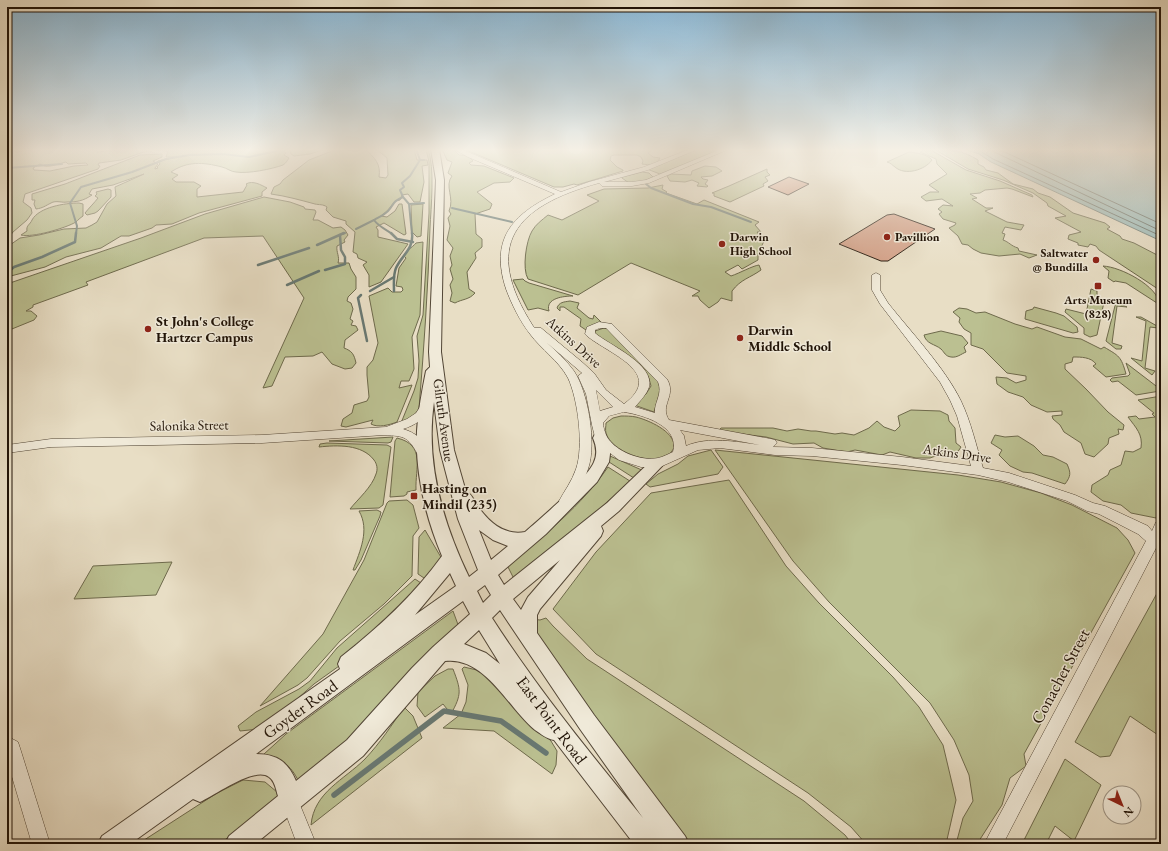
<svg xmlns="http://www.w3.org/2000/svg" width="1168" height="851" font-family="'EB Garamond',serif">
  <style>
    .green { fill: #bbc091; stroke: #6e6a4c; fill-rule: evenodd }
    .water { fill: #98bbba; stroke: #687872 }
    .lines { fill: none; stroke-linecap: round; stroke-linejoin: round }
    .shore { stroke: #5c6760; stroke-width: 1 }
    .stream-far2 { stroke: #687872; stroke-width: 2 }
    .stream-far1 { stroke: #687872; stroke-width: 2.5 }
    .stream { stroke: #687872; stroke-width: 5.5 }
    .building { fill: #d4a087; stroke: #201307 }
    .minor-casing { stroke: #524636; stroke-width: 1 }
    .tertiary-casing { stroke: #524636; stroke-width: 2 }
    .minor { fill: #f0ead9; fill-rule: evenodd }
    .tertiary { fill: #f0ead9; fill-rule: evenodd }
    .poi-dot { fill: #8f2418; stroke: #f0ead9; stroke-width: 1.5 }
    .labels { text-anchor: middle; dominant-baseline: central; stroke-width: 3; stroke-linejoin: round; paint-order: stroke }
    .far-poi-label { font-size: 12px; font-weight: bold; fill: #201307; stroke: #f0ead9; text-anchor: start }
    .poi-label { font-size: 14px; font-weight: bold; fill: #201307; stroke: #f0ead9; text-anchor: start }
    .street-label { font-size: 14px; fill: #201307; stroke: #f0ead9 }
    .near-street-label { font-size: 17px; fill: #201307; stroke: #f0ead9 }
  </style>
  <rect width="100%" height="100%" fill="#e8dec5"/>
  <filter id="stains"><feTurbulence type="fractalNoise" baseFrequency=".005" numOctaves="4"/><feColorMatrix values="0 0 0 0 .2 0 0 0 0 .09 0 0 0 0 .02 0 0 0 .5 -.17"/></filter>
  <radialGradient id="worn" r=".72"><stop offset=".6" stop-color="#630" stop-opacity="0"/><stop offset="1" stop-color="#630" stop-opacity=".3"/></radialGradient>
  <g class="green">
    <path d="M17 149H101H98L97 152 108 151 104 149H114L109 150 152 149 121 160 99 163 98 165 100 166 98 169 25 194 23 202 31 208 32 213 27 220 13 232 7 240V150H12L17 152 22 151 14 150ZM66 162 68 164 86 163 88 165 74 166 50 171 34 170 33 168 40 164C47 169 57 164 66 162Z"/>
    <path d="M156 149H281L286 153 284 155 289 158C287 161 286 163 283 165 272 169 248 174 236 172 231 172 227 168 222 167 203 162 187 161 171 172L178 175 172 179 176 182H194L201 186 197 189V197L243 192 247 185 246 184C253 180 261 185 267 188L262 192V196L199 213 172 224 156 225 152 228 129 236H121L101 248 66 257 45 267 7 277V247L20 238 39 235 64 229 86 228 92 225 97 222 107 204 116 196 115 187 144 174 113 185 92 189 89 194 92 195C83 201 77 202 67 202 62 203 56 200 51 203 45 206 43 208 36 209L34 204 35 200H32V194L65 184 140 155 162 154V157L153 161 158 164 155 168V169L158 168 157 167 160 164 158 161 177 157H166L168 151 155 150Z"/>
    <polygon points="290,149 325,149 310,154 294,156 291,154"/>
    <path d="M337 149H365C375 158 381 164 379 177L386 178 388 175 387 158 376 149H414L417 160H427L428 165 422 166 424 182 420 202H414L408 194 402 195 400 200 395 201 388 210 381 216 387 217 395 211 399 204H402L406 234 404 235 384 223 376 227 378 230V237L408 244 381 282 369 287V275L363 265 367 262 358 258 357 254 353 252 355 232 346 224V221L333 217 326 210 327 207C323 204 319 205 315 204 300 200 286 196 271 194L274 187 280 184 283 180 309 160Z"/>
    <path d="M426 149H428C435 168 431 207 430 228 428 288 424 348 419 408L413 418 401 423 414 391 418 378 419 361 417 336 423 315 429 213V162Z"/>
    <path d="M442 149H453L459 155C465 155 469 156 473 161L469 163 471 165 484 166 514 178 510 182 494 183 477 192 492 204 490 209 475 214 476 234 482 239V247L475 253 476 258 467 272 469 289 475 293C469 300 462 299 455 303L450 301 452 293 450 285 453 279 450 269 452 265 450 256 453 248 447 240 450 226 448 218 451 214 449 211C455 198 444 186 452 176L448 173 452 162 447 160Z"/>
    <path d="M464 149H653L648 153 653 157 660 158C656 166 649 165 642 164L643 161 641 157 637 155H614L611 156 610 160 617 167 623 170V171L577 185 574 184 563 187H554Z"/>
    <polygon points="699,149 721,149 660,174 647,169"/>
    <path d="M929 149 966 170 1000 181 1032 195 1033 197 1012 189 1007 188 985 190 980 193 970 194 977 198 972 199 986 208H993L985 211 1007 222 1024 225 1021 230 1005 227 1002 233 1005 234 1003 240C1009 242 1011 246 1018 248L1019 251 1037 255 1029 258 1020 254 999 256 981 253 973 249 968 245 962 244 958 236 949 228 955 225 956 223 943 219 939 214 942 212 938 209 943 205 953 206 942 199 926 201 921 197 930 192H939L929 185 947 174 937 164 936 159 920 152Z"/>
    <path d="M934 149C951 149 964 151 978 160V164L984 167 986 170 998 173 1013 184 1033 189 1038 193 1050 197 1073 213 1105 223 1110 227 1107 229 1120 236 1122 239 1134 243 1161 257V291L1099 250 1096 246 1090 244 1088 247 1078 245V243L1068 239 1069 235 1081 232 1055 218 1066 216 1048 206 1047 203 1033 193 1003 180 968 169Z"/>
    <path d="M909 152C917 153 927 154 932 160 925 170 905 176 895 167 892 165 891 163 887 162Z"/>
    <polygon points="705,166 716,167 722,171 712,176 701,177 703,179 708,180 705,184 708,186 707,187 697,186 699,183 692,180 685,182 670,181 667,176 671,174 691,175 692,171"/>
    <polygon points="767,169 767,172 770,175 765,177 768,181 763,184 764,186 730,202 714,196 714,193 712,193 729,186"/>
    <polygon points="642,172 649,173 653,177 644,181 629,183 622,178 622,177"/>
    <path d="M663 185 662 189 667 192 666 193 697 204 704 200 759 222 755 225 761 232H757L764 241 758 254V260L742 269 738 265 725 272 731 276C740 273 752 266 759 265L761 270C750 278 741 279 732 291V301L721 298 718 302 709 308 700 300 698 296H692L700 291 631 263 578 295 528 279C522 269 526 241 532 231 536 224 542 220 548 215L562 220 599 201 587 195 604 189 648 188Z"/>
    <path d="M108 189 111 190V197L98 211 95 213 87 215 85 213C89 208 95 202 98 198L95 196 97 194 96 192Z"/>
    <path d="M264 197 290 202 304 207 305 209 315 210 316 212 313 220H318L333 228 341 227 345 230 348 235 344 240 345 242 337 246C336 252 340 257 338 263H349L351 269 356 277V289L348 297 347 301 351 303 353 309 350 319 353 321 351 325 356 326 358 330 345 340 344 348C352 351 354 354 356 363L352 368 345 369 332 364 322 352 313 356 285 357 272 386 263 388 304 298 263 236 204 238 86 282 88 285 33 305V307L26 311H31L37 316 34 320 7 331V284L141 238 205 214Z"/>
    <path d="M79 203 83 204V216C80 218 78 220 76 222 66 228 32 238 21 235L27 231C26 225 30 225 32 220 39 207 65 203 79 203Z"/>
    <polygon points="423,204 421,236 417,237 412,232 411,205"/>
    <path d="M423 242 420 315 412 337 414 369 409 381H401L399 388 412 385 397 422C389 425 378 428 371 424L373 420 346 427 341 426 343 419 352 413 354 405 367 401 369 397 367 375V367L373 360 378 343 369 296 388 288 392 292H401L403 290 402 287 396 286 399 268 406 258 404 256C406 250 412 248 416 243Z"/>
    <path d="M1103 266C1121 267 1158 286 1160 305L1126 283 1115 281 1114 282 1108 278 1109 271Z"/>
    <path d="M523 279 525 281 529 283 573 296C564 296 545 298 549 311L538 308 528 310 513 280Z"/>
    <polygon points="1091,289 1097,291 1097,294 1100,301 1104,302 1097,335 1090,337 1084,334 1084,328 1065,312 1066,309 1086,314"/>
    <path d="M570 301 579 303 577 308 589 318 593 319 594 315 602 323 586 330 580 326 581 319 564 307H560V311L557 308C559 302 564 302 570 301Z"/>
    <polygon points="1116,302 1127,307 1117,306 1112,343 1122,346 1121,349 1116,349 1106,341"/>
    <polygon points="1034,307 1056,313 1064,316 1077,327 1078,332 1073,333 1025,319 1026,311 1033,309"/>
    <path d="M959 308 967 309 976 313 985 312 1015 324 1032 329 1037 327 1065 337 1081 339 1101 349 1104 347C1119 356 1121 356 1126 374L1106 377 1093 366 1096 364C1091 357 1081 357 1073 357L1072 362 1065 364V369L1086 389 1108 412 1124 425 1123 430 1118 429 1119 434 1109 438 1108 444 1094 457 1085 454 1081 443 1064 432 1060 425 1053 419 1052 416 1062 415V411L1047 412 1031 405 1023 397 1008 392 997 384 996 377 1007 378 1016 383 1026 380V376L1007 373 983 349 971 345V333L964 329 959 322 960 318 953 312Z"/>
    <polygon points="1136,317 1141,317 1157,326 1158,328 1150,327 1145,368 1155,371 1152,375 1131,358 1142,361 1146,321"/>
    <path d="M604 328 608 329 662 385 654 412 634 405 646 394 651 386C649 377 646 371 640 364L594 334 595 331Z"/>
    <path d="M941 331 962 336 968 343 964 347 966 352C961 354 957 358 951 357 945 356 945 353 941 349 935 344 926 344 924 335Z"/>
    <polygon points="1126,363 1160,389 1160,391 1136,395 1118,381 1112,382 1110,380 1112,378 1128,376 1130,374"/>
    <path d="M1161 396V510L1156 518 1131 513 1121 505 1103 501 1091 492 1092 485 1108 475 1110 470 1121 465 1125 451 1133 452 1141 448C1143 434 1136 428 1128 417L1136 416 1139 419 1155 417 1152 414 1154 413 1138 400Z"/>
    <polygon points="911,410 940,411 948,415 949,421 955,428 956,443 961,447 957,453 941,454 930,458 916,458 890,452 882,455 855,450 847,452 823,448 814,443 793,444 766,437 718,431 721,428 773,428 787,431 798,429 811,431 816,431 835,434 842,433 854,435 869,428 877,421 884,427 895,431 900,426 898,416"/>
    <path d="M621 416C626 416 631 416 636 417 648 420 674 431 674 446 674 450 669 455 665 457 649 465 611 451 606 433 605 430 606 426 606 423L613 418Z"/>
    <path d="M995 435 1005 437 1018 436 1034 446 1043 455 1053 457 1067 464C1071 473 1071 476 1065 484L1032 473 1023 472 1010 466 999 455 1002 450 991 443Z"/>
    <polygon points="393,437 391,442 388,443 329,441"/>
    <path d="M397 438C426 445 415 468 416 490L407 492V494L404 496 390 497 395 441Z"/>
    <path d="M327 443 387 445 391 447 383 505 379 508 350 509C358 499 372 487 376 474 378 469 377 464 374 460 362 444 337 445 319 447L320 444Z"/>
    <polygon points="711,450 723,467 718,474 650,487 646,484 658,474 678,464 688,456"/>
    <polygon points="715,450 958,475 1001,482 1041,493 1072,505 1117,528 1128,540 1135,553 1024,754 1026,766 1010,778 1002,805 977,844 956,844 963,818 973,801 969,775 954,740 930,703 829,602 793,561"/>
    <polygon points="610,456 644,471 637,480 609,462"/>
    <path d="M608 467 633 483 608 501 573 535 514 579 507 565C542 538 583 504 608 467Z"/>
    <polygon points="729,480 786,566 819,603 893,677 919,707 943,745 956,800 946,844 866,844 851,827 808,793 596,654 553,609 596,552 651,493"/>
    <polygon points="407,500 413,505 419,528 413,536 412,576 384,604 340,641 307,678 298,685 260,706 323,634 364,560 387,503 389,501"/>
    <path d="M377 510 381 512 380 516 361 560 355 570H353C360 551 370 530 359 511Z"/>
    <polygon points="425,530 442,559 430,582 418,574 419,537"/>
    <polygon points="172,562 156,595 74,599 93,566"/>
    <polygon points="415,579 427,587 346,661 314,684 270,723 259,729 240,731 238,726 256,712 299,689 310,681 337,648"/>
    <polygon points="1161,586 1161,737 1130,716 1110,756 1100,757 1075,742"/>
    <path d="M453 611 460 630 406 685 301 786C291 765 285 761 264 754L286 734Z"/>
    <polygon points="546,618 553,626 587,659 804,801 845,835 852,844 691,844 658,807 533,635 531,619 540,620"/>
    <polygon points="464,667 481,671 535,726 551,741 557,751 556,765 552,774 494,731 443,728 461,714 466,702 468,685 462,669"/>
    <path d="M448 669H453C461 690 462 694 451 714L443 704 425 717 417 706 418 692 435 676Z"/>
    <path d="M404 707 413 716 422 738 311 825C314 792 344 780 365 759 380 743 392 725 404 707Z"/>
    <polygon points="1065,759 1101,785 1074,841 1055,826 1046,844 1022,844"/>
    <polygon points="243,780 265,782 277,792 278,799 271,807 219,844 138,844 217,793"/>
  </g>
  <polygon class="water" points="965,149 1161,149 1161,241 991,162 979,154"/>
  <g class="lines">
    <g class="shore">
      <polyline points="977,149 993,159 1161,236"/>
      <polyline points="988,149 1161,231"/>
      <polyline points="998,149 1161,224"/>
    </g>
    <g class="stream-far2">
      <polyline points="416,149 420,160 424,160"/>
      <polyline points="7,168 62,164"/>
      <polyline points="646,184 651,188 693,204 711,207 751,222"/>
      <polyline points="409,204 424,203"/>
      <polyline points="452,208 512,222"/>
      <polyline points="356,229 374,220"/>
      <polyline points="76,234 77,226 70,203 81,187 132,172 166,159 189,155 223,154 249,157 285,149"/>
      <polyline points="342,234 345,233"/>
      <path d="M392 234C386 229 379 227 374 220 379 217 384 215 388 211 395 203 392 202 403 197"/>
      <polyline points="412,234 409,204 403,197 400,190 404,187 402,183 410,176 420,160"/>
    </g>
    <g class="stream-far1">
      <polyline points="391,233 397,239 413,242"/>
      <polyline points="317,245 344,233"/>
      <polyline points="258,265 309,248"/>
      <polyline points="325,270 345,264 345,257 341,250 340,235"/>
      <polyline points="7,273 14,267 42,257 75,242 76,233"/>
      <polyline points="287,285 319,271"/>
      <polyline points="370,291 394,277"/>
      <path d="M394 291C394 284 393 275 396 268 402 255 414 249 412 233"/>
      <polyline points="361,295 358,298 367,341"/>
    </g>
    <polyline class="stream" points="334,795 444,711 501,721 546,753"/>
  </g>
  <g class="building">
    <polygon points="789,177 809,184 788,195 768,187"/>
    <polygon points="894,214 935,229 888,261 881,261 839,244 887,215"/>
  </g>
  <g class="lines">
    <defs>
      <g id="minor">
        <path d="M454 149H461L561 192 589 182 644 167 690 149H698L648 170 604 182H632L646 180 721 149H729L649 183 632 186H602L599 183C515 206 481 245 533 326L535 328H541L582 362 594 373 606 390 624 404C666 373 609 354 587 336L585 334 587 327 599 322 612 324 667 379C677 396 659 405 669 420L771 439 775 440 777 443 773 447 812 448 902 457 971 466 957 416 950 400 940 382 880 304 872 290V275L876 273 880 275V290L888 303C911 332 945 368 961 401 971 422 976 445 983 468L1009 473 1075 495 1093 503 1105 506 1148 526 1152 531 1156 522 1161 521V549L1156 548 1003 844H984L1146 541 1138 534 1099 514 1087 511 1067 501 1008 482 978 475 902 465 812 456 775 455 720 448 698 450 660 467H641L619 460 605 449 595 437 592 425 586 394 578 376 582 373 546 342C556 351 566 360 574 371 588 392 597 444 588 469 584 482 576 493 569 504L565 506 561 504 559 501C565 490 572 481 576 469 584 447 578 399 568 378 559 361 541 349 530 334 520 321 512 305 506 289 490 240 511 215 555 194L468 157ZM600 328H606L658 382C663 394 654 402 655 413L635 407C640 401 647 394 649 387 655 364 609 345 595 333V330ZM596 390 613 407 600 411ZM624 412C644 415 680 426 673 452 668 454 663 457 658 458 641 462 610 450 605 432 604 429 603 426 603 423L609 416ZM680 430 760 445C736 442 709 436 686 446L684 436Z"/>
        <path d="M426 403 430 404 431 407C424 419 416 425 403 429 417 433 423 440 429 453L427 456 423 457 419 456C408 437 406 436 384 435L262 443 51 447 7 453V445L51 439 262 435 386 427 407 419 416 413 422 404Z"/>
        <polygon points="7,736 18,742 20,748 50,844 32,844 7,760"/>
        <polygon points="290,792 296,795 316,844 297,844 281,801 284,795"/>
      </g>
      <path id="tertiary" d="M431 149H439L444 180 441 352 454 450 466 492C472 494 473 499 476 504 488 521 503 536 525 532 540 519 588 478 594 462 598 453 596 445 593 438L595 434 600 433 605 434 611 446 609 462 597 482 546 534 498 575 504 585 607 503 652 460 657 459 662 460 664 464 619 511 601 526 603 531 601 536 540 609 537 615V633L594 715 685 836 689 844H662L659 839 661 844H634L554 740C547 739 541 734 535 730 508 708 485 656 445 661L363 756 255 844H225L229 836 278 796C276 790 275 781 269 777 254 766 214 796 200 802L193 799 130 844H98L102 836 340 669 338 664 341 657C379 627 414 595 442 556 426 518 415 473 417 431 418 411 422 391 426 371L430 367 429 352 436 180ZM434 402 440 450 458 519 478 570 469 577C443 523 425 463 434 402ZM479 530 493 540 508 546 491 560ZM560 560 528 597 521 610 513 599ZM450 573 456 586 415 615ZM485 585 491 595 483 603 477 591ZM463 601 470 614 433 647 412 668 347 740 296 781C288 762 277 754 256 754ZM500 610 580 729 643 818C590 753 537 688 492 618ZM479 630 500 664 486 653 464 644Z"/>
    </defs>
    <use href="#minor" class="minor-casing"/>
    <use href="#tertiary" class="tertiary-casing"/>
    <use href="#minor" class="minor"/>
    <use href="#tertiary" class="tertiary"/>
  </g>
  <linearGradient id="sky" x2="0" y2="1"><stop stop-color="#88b7d6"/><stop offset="0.56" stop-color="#f5f0e5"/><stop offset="1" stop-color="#f5f0e5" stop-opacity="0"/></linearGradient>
  <rect width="1168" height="268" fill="url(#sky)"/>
  <g class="poi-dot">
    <circle cx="887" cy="237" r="4"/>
    <circle cx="722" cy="244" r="4"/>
    <circle cx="1096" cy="260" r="4"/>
    <rect x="1094" y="282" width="8" height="8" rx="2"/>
    <circle cx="148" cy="329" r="4"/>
    <circle cx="740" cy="338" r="4"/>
    <rect x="410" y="492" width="8" height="8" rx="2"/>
  </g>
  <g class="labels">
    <g class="far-poi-label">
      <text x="730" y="237">Darwin<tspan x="730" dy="14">High School</tspan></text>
      <text x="895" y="237">Pavillion</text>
      <text x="1088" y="253" text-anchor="end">Saltwater<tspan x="1088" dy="14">@ Bundilla</tspan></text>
      <text x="1098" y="300" text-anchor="middle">Arts Museum<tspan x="1098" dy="14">(828)</tspan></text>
    </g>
    <g class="poi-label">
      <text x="156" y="321">St John's College<tspan x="156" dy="16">Hartzer Campus</tspan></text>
      <text x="748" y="330">Darwin<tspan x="748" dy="16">Middle School</tspan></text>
      <text x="422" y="488">Hasting on<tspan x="422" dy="16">Mindil (235)</tspan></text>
    </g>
    <g class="street-label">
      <text transform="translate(574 342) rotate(42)">Atkins Drive</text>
      <text transform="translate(444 420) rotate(82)">Gilruth Avenue</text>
      <text transform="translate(189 425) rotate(-1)">Salonika Street</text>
      <text transform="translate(957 453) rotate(8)">Atkins Drive</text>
    </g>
    <g class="near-street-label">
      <text transform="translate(1060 676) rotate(-62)">Conacher Street</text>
      <text transform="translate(300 709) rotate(-36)">Goyder Road</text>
      <text transform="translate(552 720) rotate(53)">East Point Road</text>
    </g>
  </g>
  <rect width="1168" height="851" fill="none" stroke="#e8dec5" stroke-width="24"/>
  <rect x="8" y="8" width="1152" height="835" fill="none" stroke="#201307" stroke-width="2"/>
  <rect x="12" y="12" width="1144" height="827" fill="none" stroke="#201307"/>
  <g transform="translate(1122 805) rotate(137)"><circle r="19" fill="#f0ead9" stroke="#9d9485"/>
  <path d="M0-3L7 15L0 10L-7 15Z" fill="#8f2418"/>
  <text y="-6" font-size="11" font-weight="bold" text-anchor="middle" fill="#201307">N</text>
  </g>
  <rect width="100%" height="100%" filter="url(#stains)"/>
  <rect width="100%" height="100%" fill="url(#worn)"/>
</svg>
